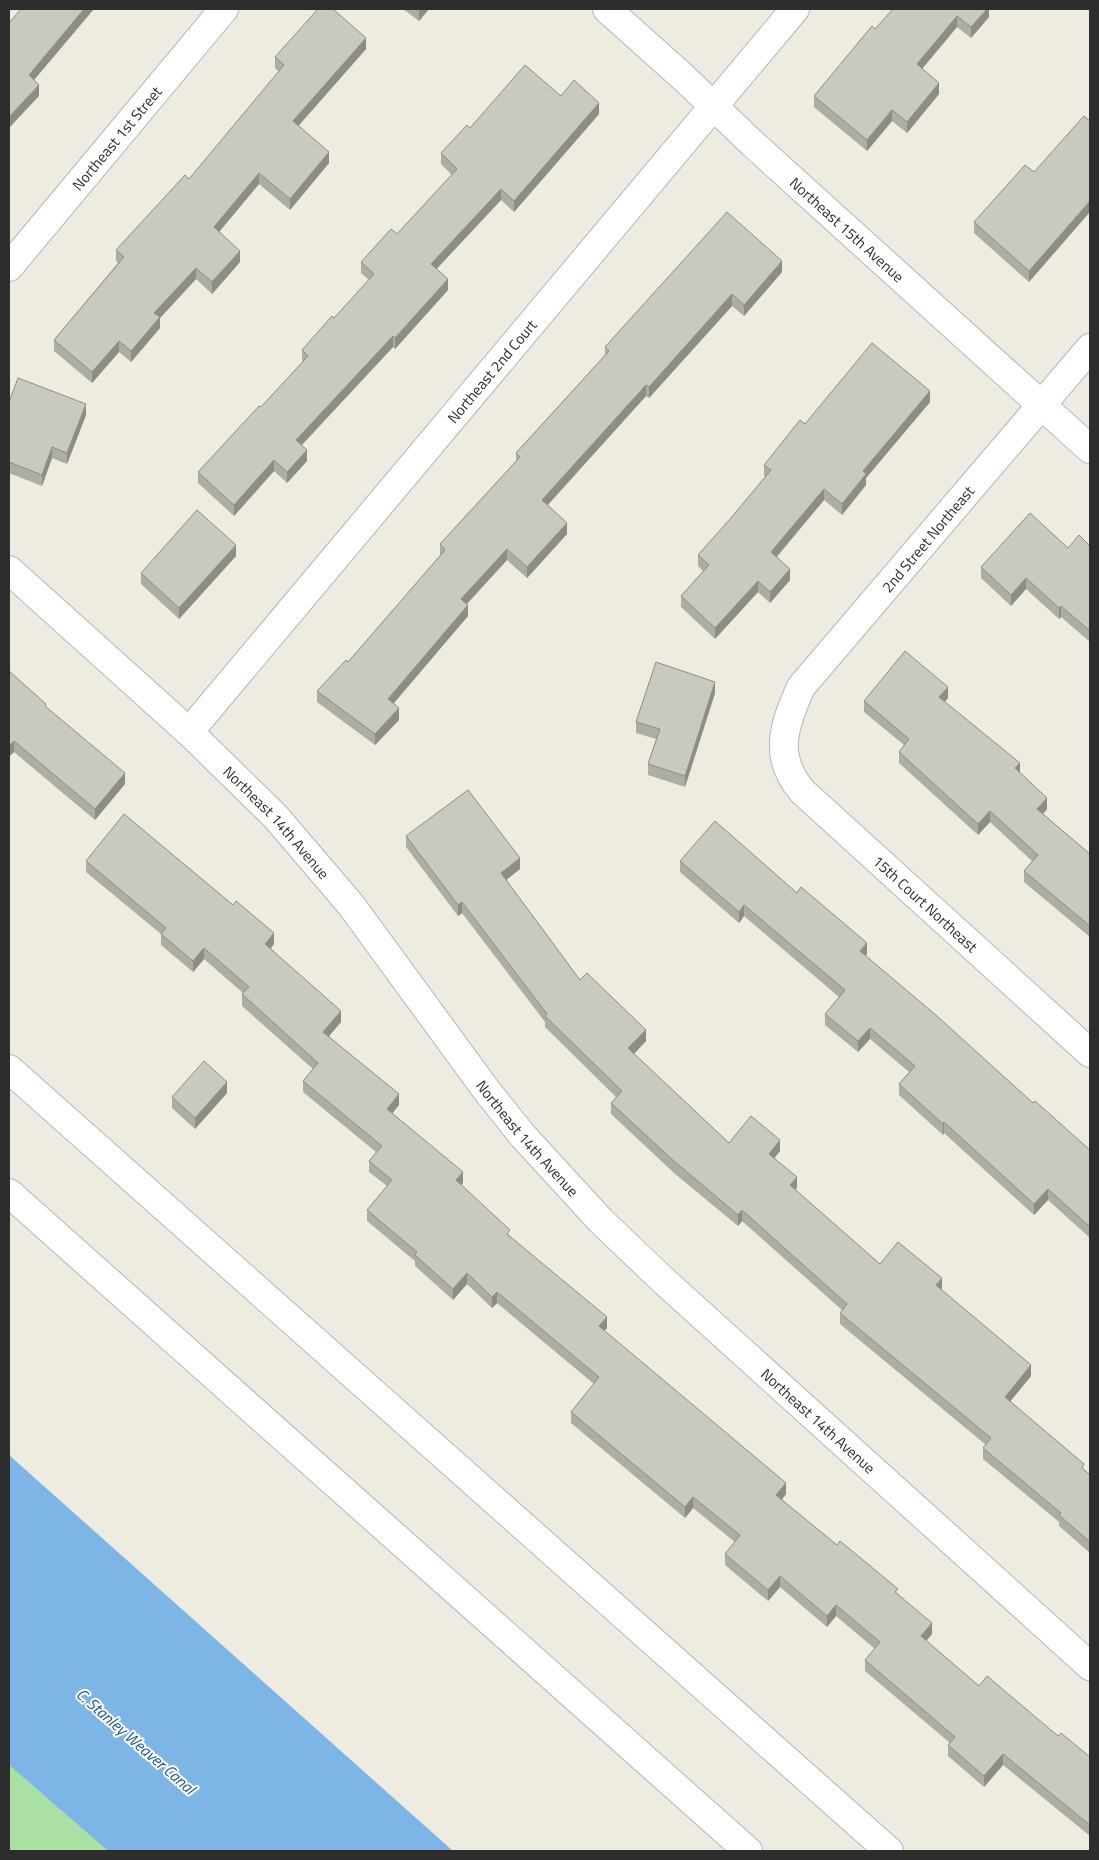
<svg xmlns="http://www.w3.org/2000/svg" width="1099" height="1860" font-family="'Titillium Web',sans-serif">
  <style>
    .green { fill: #aae0a2 }
    .water { fill: #7db5e7 }
    .lines { fill: none; stroke-linecap: round; stroke-linejoin: round }
    .minor-casing { stroke: #b5b4bf; stroke-width: 30 }
    .minor { stroke: #fff; stroke-width: 28 }
    .wall { fill: #aeada4 }
    .shaded-wall { fill: #8d8d86 }
    .building { fill: #cac9bf; stroke: #8d8d86 }
    .labels { text-anchor: middle; dominant-baseline: central; stroke-width: 4; stroke-linejoin: round; paint-order: stroke }
    .street-label { font-size: 15px; fill: #2d2d2d; stroke: #fff }
    .water-label { font-size: 16px; font-style: italic; fill: #175198; stroke: #fff }
  </style>
  <rect width="100%" height="100%" fill="#eeebe1"/>
  <polygon class="green" points="9,1765 108,1851 9,1851"/>
  <polygon class="water" points="9,1455 453,1851 108,1851 9,1765"/>
  <g class="lines">
    <defs>
      <g id="minor">
        <path id="s1" d="M607 9 684 78 752 143 1090 449"/>
        <path id="s2" d="M9 267 224 9"/>
        <path id="s3" d="M1090 348 801 687C784 725 772 757 803 792L1090 1053"/>
        <path id="s4" d="M9 570 189 732 275 816 351 905 487 1091 523 1136 601 1221 664 1281 1090 1666"/>
        <path id="s5" d="M189 732 795 9"/>
        <polyline points="9,1069 889,1851"/>
        <polyline points="9,1193 748,1851"/>
      </g>
    </defs>
    <use href="#minor" class="minor-casing"/>
    <use href="#minor" class="minor"/>
  </g>
  <g class="wall">
    <polygon points="403,9 429,9 419,21"/>
    <polygon points="989,9 989,17 971,38 957,27 922,68 939,94 907,133 892,121 867,151 814,107 814,96 875,29"/>
    <polygon points="366,49 298,126 329,163 290,210 259,184 219,232 240,262 212,294 196,279 160,318 160,328 131,362 119,352 92,383 54,351 54,340 118,263 116,261 116,250 189,179 279,72 275,68 275,57"/>
    <polygon points="561,96 599,114 514,212 501,200 436,269 448,290 395,349 393,347 302,445 307,461 287,483 274,471 234,516 198,483 198,472 261,407 303,362 302,361 302,350 334,318 369,280 361,273 361,262 397,234 452,175 441,164 441,153 470,128"/>
    <polygon points="1034,172 1029,282 974,233 974,222"/>
    <polygon points="782,272 744,316 732,306 649,398 646,396 548,505 567,534 527,578 507,560 467,604 468,616 393,704 399,720 375,745 317,702 317,691 348,662 440,556 440,544 516,461 516,453 605,355 605,347"/>
    <polygon points="9,402 86,415 67,464 52,458 42,486 9,473"/>
    <polygon points="930,402 866,478 866,485 842,515 824,500 777,557 790,580 770,603 758,592 715,639 681,607 681,596 703,571 698,566 698,555 730,519 766,477 764,476 764,465 805,424"/>
    <polygon points="1090,546 1090,642 1061,617 1059,619 1026,589 1011,606 981,578 981,567 1068,548"/>
    <polygon points="236,556 179,619 141,584 141,573"/>
    <polygon points="9,671 125,784 95,820 14,752"/>
    <polygon points="715,693 685,787 648,775 648,764 656,739 636,733 636,722"/>
    <polygon points="948,698 945,702 1020,773 1047,809 1043,814 1090,854 1090,937 1024,882 1024,871 1032,861 990,822 978,835 899,763 899,752 904,745 864,712 864,701"/>
    <polygon points="406,836 520,869 506,880 580,980 646,1041 634,1054 729,1143 780,1151 774,1158 797,1188 795,1190 880,1264 942,1289 941,1290 1031,1376 1010,1401 1090,1475 1090,1553 1059,1526 1059,1522 983,1459 983,1448 986,1445 840,1324 840,1313 842,1310 742,1221 738,1226 674,1173 611,1114 611,1103 616,1097 545,1027 545,1022 462,913 458,916 406,847"/>
    <polygon points="86,861 274,944 271,948 341,1022 329,1036 399,1105 392,1113 463,1183 461,1185 510,1236 607,1328 604,1331 786,1494 782,1500 837,1545 898,1594 932,1634 926,1641 979,1686 1090,1757 1090,1836 1003,1765 984,1787 948,1756 948,1745 950,1743 865,1671 865,1660 875,1649 836,1616 827,1627 780,1587 768,1601 725,1565 725,1554 735,1542 693,1508 685,1518 571,1423 571,1412 594,1384 497,1303 492,1308 467,1284 453,1300 415,1266 415,1261 367,1221 367,1210 387,1186 369,1172 369,1161 376,1152 303,1092 303,1081 313,1069 242,1006 242,994 243,993 204,959 193,972 161,945 161,934 86,872"/>
    <polygon points="680,861 797,893 867,954 866,956 1033,1103 1090,1150 1090,1238 1048,1200 1034,1215 944,1133 943,1135 899,1095 899,1084 909,1072 870,1039 858,1052 825,1025 825,1014 839,997 744,916 739,923 680,872"/>
    <polygon points="227,1093 195,1129 172,1108 172,1097"/>
  </g>
  <g class="shaded-wall">
    <polygon points="84,9 94,9 29,86 29,75"/>
    <polygon points="420,9 429,9 419,21 419,10"/>
    <polygon points="987,9 989,9 989,17 971,38 971,27"/>
    <polygon points="957,16 957,27 917,75 917,64"/>
    <polygon points="366,38 366,49 293,132 293,121"/>
    <polygon points="939,83 939,94 907,133 907,122"/>
    <polygon points="39,85 39,96 9,128 9,117"/>
    <polygon points="599,103 599,114 514,212 514,201"/>
    <polygon points="892,110 892,121 867,151 867,140"/>
    <polygon points="329,152 329,163 290,210 290,199"/>
    <polygon points="259,173 259,184 214,238 214,227"/>
    <polygon points="501,189 501,200 431,275 431,264"/>
    <polygon points="1090,201 1090,212 1029,282 1029,271"/>
    <polygon points="240,251 240,262 212,294 212,282"/>
    <polygon points="782,261 782,272 744,316 744,305"/>
    <polygon points="196,268 196,279 160,318 160,328 131,362 131,351 154,313"/>
    <polygon points="448,279 448,290 395,349 395,338"/>
    <polygon points="732,294 732,306 649,398 649,387"/>
    <polygon points="393,336 393,347 296,451 296,440"/>
    <polygon points="119,341 119,352 92,383 92,372"/>
    <polygon points="646,385 646,396 542,511 542,500"/>
    <polygon points="930,391 930,402 866,478 866,485 842,515 842,504 863,471"/>
    <polygon points="86,404 86,415 67,464 67,453"/>
    <polygon points="52,447 52,458 42,486 42,475"/>
    <polygon points="307,450 307,461 287,483 287,472"/>
    <polygon points="274,460 274,471 234,516 234,505"/>
    <polygon points="824,489 824,500 771,563 771,552"/>
    <polygon points="567,523 567,534 527,578 527,567"/>
    <polygon points="236,545 236,556 179,619 179,608"/>
    <polygon points="507,549 507,560 461,610 461,599"/>
    <polygon points="790,569 790,580 770,603 770,592"/>
    <polygon points="1026,578 1026,589 1011,606 1011,595"/>
    <polygon points="758,581 758,592 715,639 715,628"/>
    <polygon points="468,605 468,616 388,710 388,699"/>
    <polygon points="1061,606 1061,617 1059,619 1059,608"/>
    <polygon points="715,682 715,693 685,787 685,776"/>
    <polygon points="948,687 948,698 939,708 939,697"/>
    <polygon points="399,708 399,720 375,745 375,734"/>
    <polygon points="14,741 14,752 9,757 9,746"/>
    <polygon points="1020,763 1020,774 1015,768"/>
    <polygon points="125,773 125,784 95,820 95,809"/>
    <polygon points="1047,798 1047,809 1037,820 1037,809"/>
    <polygon points="990,811 990,822 978,835 978,824"/>
    <polygon points="520,858 520,869 501,884 501,873"/>
    <polygon points="462,902 462,913 458,916 458,905"/>
    <polygon points="744,905 744,916 739,923 739,912"/>
    <polygon points="274,933 274,944 265,955 265,944"/>
    <polygon points="867,943 867,954 860,962 860,951"/>
    <polygon points="204,948 204,959 193,972 193,961"/>
    <polygon points="341,1011 341,1022 323,1043 323,1032"/>
    <polygon points="870,1028 870,1039 858,1052 858,1041"/>
    <polygon points="646,1030 646,1041 628,1060 628,1048"/>
    <polygon points="227,1082 227,1093 195,1129 195,1118"/>
    <polygon points="399,1094 399,1105 387,1120 387,1109"/>
    <polygon points="944,1122 944,1133 943,1135 943,1124"/>
    <polygon points="780,1140 780,1151 769,1165 769,1154"/>
    <polygon points="463,1172 463,1183 456,1191 456,1180"/>
    <polygon points="797,1177 797,1188 790,1196 790,1185"/>
    <polygon points="1048,1189 1048,1200 1034,1215 1034,1204"/>
    <polygon points="742,1210 742,1221 738,1226 738,1215"/>
    <polygon points="467,1273 467,1284 453,1300 453,1289"/>
    <polygon points="942,1278 942,1289 936,1296 936,1285"/>
    <polygon points="497,1292 497,1303 492,1308 492,1297"/>
    <polygon points="607,1317 607,1328 599,1337 599,1326"/>
    <polygon points="1031,1365 1031,1376 1005,1408 1005,1397"/>
    <polygon points="786,1483 786,1494 776,1506 776,1495"/>
    <polygon points="693,1497 693,1508 685,1518 685,1507"/>
    <polygon points="780,1576 780,1587 768,1601 768,1590"/>
    <polygon points="836,1605 836,1616 827,1627 827,1616"/>
    <polygon points="932,1623 932,1634 921,1647 921,1636"/>
    <polygon points="1003,1754 1003,1765 984,1787 984,1776"/>
  </g>
  <g class="building">
    <polygon points="21,9 84,9 29,75 39,85 9,117 9,23"/>
    <polygon points="318,9 333,9 366,38 293,121 329,152 290,199 259,173 214,227 240,251 212,282 196,268 154,313 160,317 131,351 119,341 92,372 54,340 124,257 116,250 185,175 189,179 284,65 275,57"/>
    <polygon points="893,9 987,9 971,27 957,16 917,64 939,83 907,122 892,110 867,140 814,96 872,26 875,29"/>
    <polygon points="525,65 561,96 574,80 599,103 514,201 501,189 431,264 448,279 395,338 393,336 296,440 307,450 287,472 274,460 234,505 198,472 259,406 261,407 308,356 302,350 332,316 334,318 374,274 361,262 391,229 397,234 457,169 441,153 467,125 470,128"/>
    <polygon points="1084,116 1090,121 1090,201 1029,271 974,222 1025,165 1034,172"/>
    <polygon points="727,212 782,261 744,305 732,294 649,387 646,385 542,500 567,523 527,567 507,549 461,599 468,605 388,699 399,708 375,734 317,691 346,660 348,662 445,550 440,544 520,457 516,453 609,351 605,347"/>
    <polygon points="872,343 930,391 863,471 866,474 842,504 824,489 771,552 790,569 770,592 758,581 715,628 681,596 709,565 698,555 730,519 771,470 764,465 800,420 805,424"/>
    <polygon points="18,378 86,404 67,453 52,447 42,475 9,462 9,402"/>
    <polygon points="197,510 236,545 179,608 141,573"/>
    <polygon points="1030,513 1068,548 1079,535 1090,546 1090,631 1061,606 1059,608 1026,578 1011,595 981,567"/>
    <polygon points="905,651 948,687 939,697 1020,763 1015,768 1047,798 1037,809 1090,854 1090,926 1024,871 1038,855 990,811 978,824 899,752 909,739 864,701"/>
    <polygon points="656,662 715,682 685,776 648,764 660,729 636,722"/>
    <polygon points="9,671 46,704 45,706 125,773 95,809 14,741 9,746"/>
    <polygon points="468,790 520,858 501,873 580,980 587,973 646,1030 628,1048 729,1143 751,1116 780,1140 769,1154 797,1177 790,1185 880,1264 898,1242 942,1278 936,1285 1031,1365 1005,1397 1084,1464 1082,1468 1090,1475 1090,1542 1059,1515 1061,1513 983,1448 991,1438 840,1313 847,1304 742,1210 738,1215 674,1161 611,1103 622,1091 545,1016 547,1014 462,902 458,905 406,836"/>
    <polygon points="124,814 233,905 236,901 274,933 265,944 341,1011 323,1032 399,1094 387,1109 463,1172 456,1180 510,1230 507,1234 607,1317 599,1326 786,1483 776,1495 837,1545 840,1541 898,1589 895,1592 932,1623 921,1636 979,1686 987,1676 1058,1736 1061,1733 1090,1757 1090,1825 1003,1754 984,1776 948,1745 955,1737 865,1660 880,1642 836,1605 827,1616 780,1576 768,1590 725,1554 740,1535 693,1497 685,1507 571,1412 599,1377 497,1292 492,1297 467,1273 453,1289 415,1255 417,1252 367,1210 392,1180 369,1161 382,1146 303,1081 318,1063 242,994 249,987 204,948 193,961 161,934 166,928 86,861"/>
    <polygon points="715,821 797,893 801,887 867,943 860,951 937,1016 1033,1103 1035,1101 1090,1150 1090,1227 1048,1189 1034,1204 944,1122 943,1124 899,1084 915,1066 870,1028 858,1041 825,1014 845,990 744,905 739,912 680,861"/>
    <polygon points="204,1061 227,1082 195,1118 172,1097"/>
  </g>
  <g class="labels">
    <g class="street-label">
      <text stroke="none"><textPath href="#s2" startOffset="168">Northeast 1st Street</textPath></text>
      <text stroke="none"><textPath href="#s1" startOffset="326">Northeast 15th Avenue</textPath></text>
      <text stroke="none"><textPath href="#s5" startOffset="471">Northeast 2nd Court</textPath></text>
      <text transform="translate(928 539) rotate(-50)">2nd Street Northeast</text>
      <text stroke="none"><textPath href="#s4" startOffset="368">Northeast 14th Avenue</textPath></text>
      <text stroke="none"><textPath href="#s3" startOffset="724">15th Court Northeast</textPath></text>
      <text stroke="none"><textPath href="#s4" startOffset="772">Northeast 14th Avenue</textPath></text>
      <text stroke="none"><textPath href="#s4" startOffset="1178">Northeast 14th Avenue</textPath></text>
    </g>
    <g class="water-label">
      <text transform="translate(136 1741) rotate(41)">C. Stanley Weaver Canal</text>
    </g>
  </g>
  <rect width="1099" height="1860" fill="none" stroke="#2d2d2d" stroke-width="20"/>
</svg>
